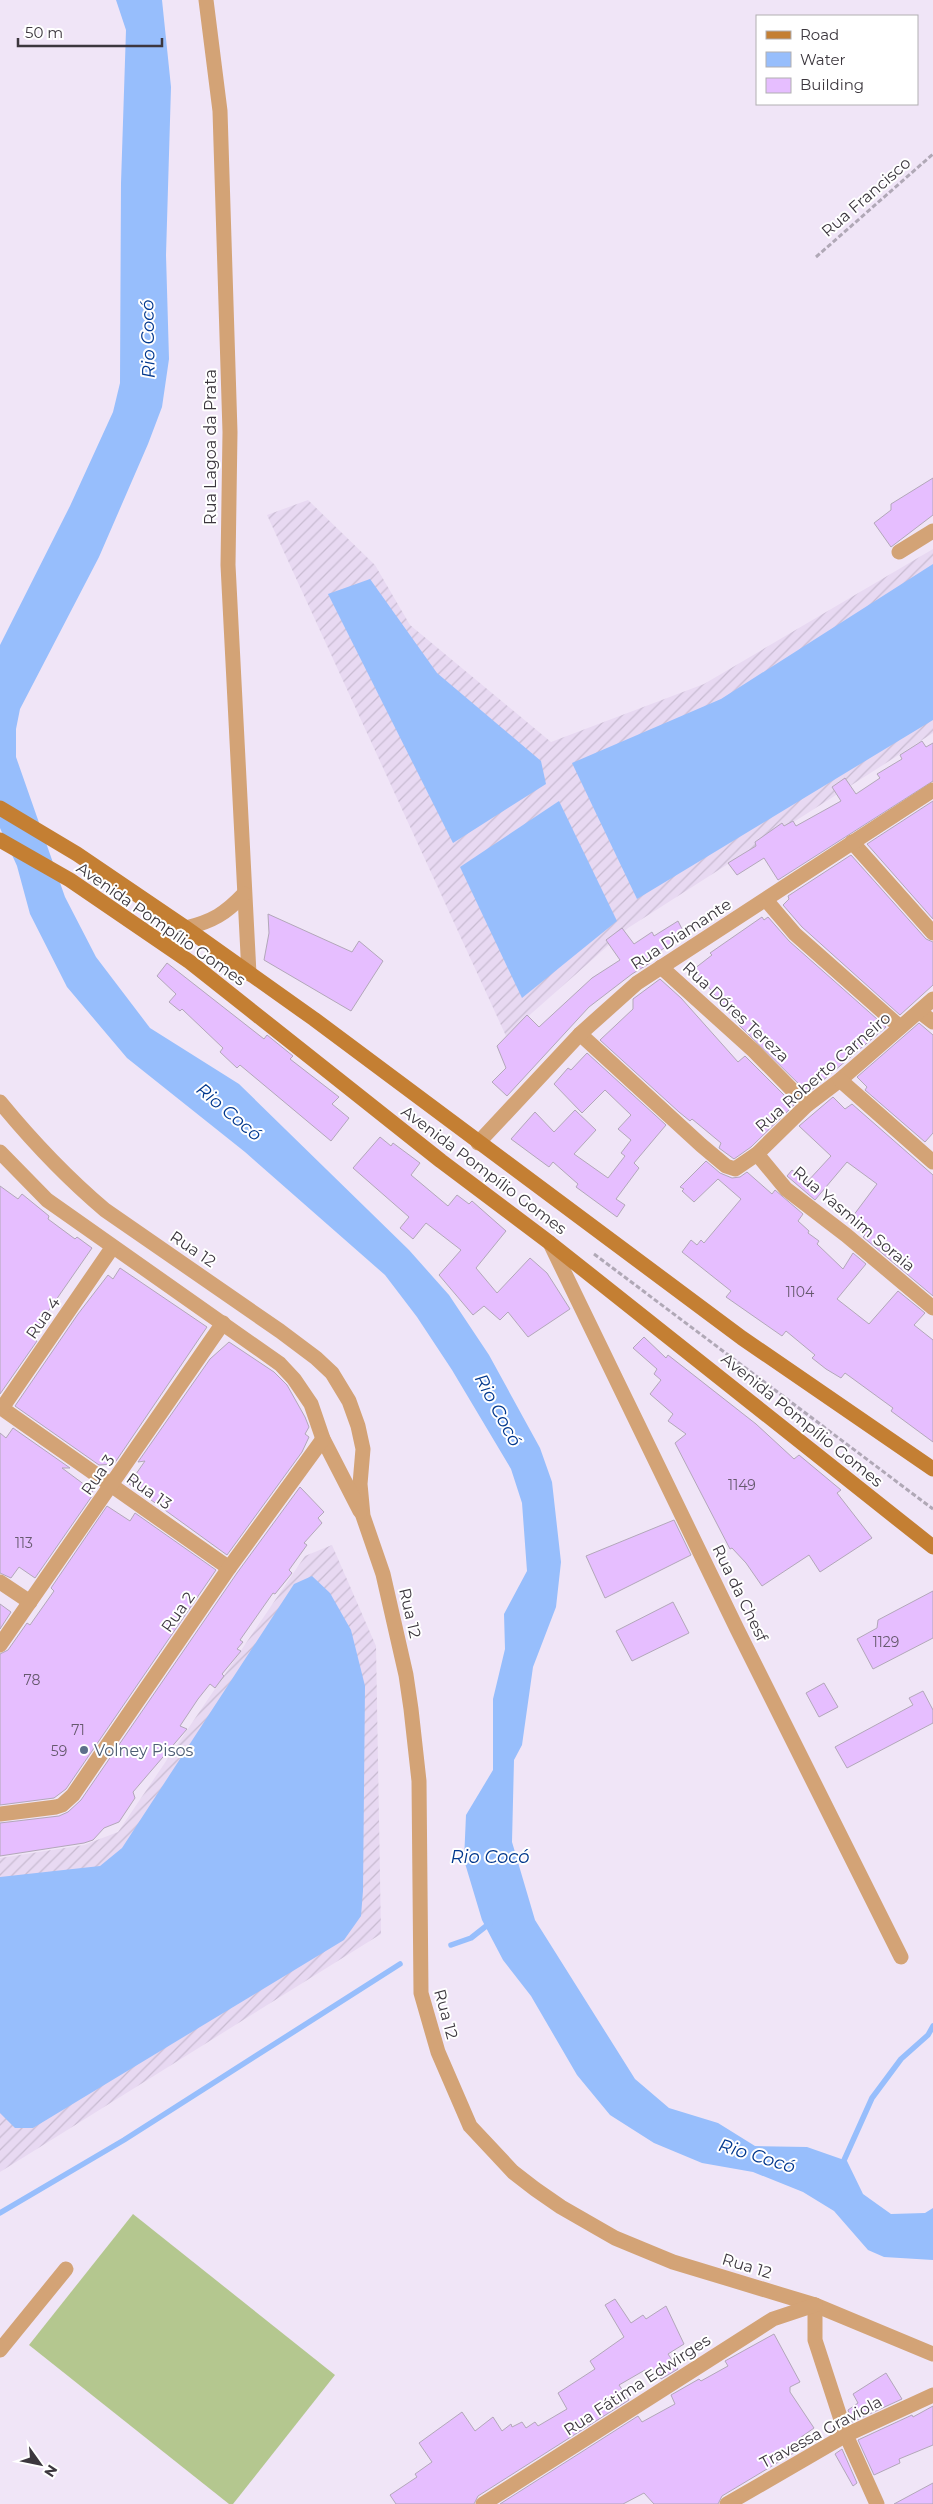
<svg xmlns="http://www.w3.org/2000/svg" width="933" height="2504" font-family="Montserrat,sans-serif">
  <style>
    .industrial { fill: url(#industrial-furrows) }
    .garden { fill: #b4c78f }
    .water { fill: #97befc }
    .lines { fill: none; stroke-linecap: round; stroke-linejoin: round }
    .stream { stroke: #97befc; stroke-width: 5.5 }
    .building { fill: #e6beff; stroke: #b2a7b9 }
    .path { stroke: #b0a8b6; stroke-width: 3; stroke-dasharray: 5 2.5; stroke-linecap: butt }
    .street { stroke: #d3a376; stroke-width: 15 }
    .secondary { stroke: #c47f33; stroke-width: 15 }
    .service-dot { fill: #5c6f8a; stroke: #fff; stroke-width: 2 }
    .labels { text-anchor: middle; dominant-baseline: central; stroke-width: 4; stroke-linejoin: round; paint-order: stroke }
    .number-label { font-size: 14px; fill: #66596e }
    .street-label { font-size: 16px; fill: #3c373e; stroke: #fff }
    .service-label { font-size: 16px; fill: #4e5e75; stroke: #fff; text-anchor: start }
    .water-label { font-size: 18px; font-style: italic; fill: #00378d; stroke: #fff }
  </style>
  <defs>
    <pattern id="industrial-furrows" width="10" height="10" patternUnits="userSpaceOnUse" patternTransform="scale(1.25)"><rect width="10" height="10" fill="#e8d9f2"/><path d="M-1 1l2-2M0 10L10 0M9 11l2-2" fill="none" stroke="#c8bbd1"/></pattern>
  </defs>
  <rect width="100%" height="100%" fill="#f0e5f7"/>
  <g class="industrial">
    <polygon points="308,500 375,565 410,625 551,742 704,684 933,549 933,733 628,928 506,1036 267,515"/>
    <polygon points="332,1545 376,1646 381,1934 0,2172 0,1858 84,1845 118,1832 305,1556"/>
  </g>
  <polygon class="garden" points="133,2214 335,2375 233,2504 229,2504 29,2345"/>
  <g class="water">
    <polygon points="116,0 162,0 171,87 166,255 169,359 162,407 148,444 99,557 20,709 16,729 16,757 65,897 96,957 150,1028 239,1084 409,1250 449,1295 489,1355 540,1448 552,1482 561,1562 556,1607 533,1667 522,1745 514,1760 512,1842 535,1920 635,2079 669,2108 718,2123 755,2146 807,2147 847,2161 863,2194 891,2214 925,2213 933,2208 933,2260 884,2257 868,2250 834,2211 803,2192 753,2172 702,2163 654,2143 610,2115 577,2075 531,1996 503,1960 482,1920 464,1860 466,1815 493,1770 493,1699 505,1649 504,1614 527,1571 522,1503 511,1469 452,1370 417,1317 385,1275 245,1152 127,1058 67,987 30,914 17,866 0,828 0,645 70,506 113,412 120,383 121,183 126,30"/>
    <polygon points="933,564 933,720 637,899 572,763 721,699"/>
    <polygon points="370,579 437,673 541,761 546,784 453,843 328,594"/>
    <polygon points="559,801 617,921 522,998 460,867"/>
    <polygon points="312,1576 330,1593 351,1630 365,1686 363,1891 361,1916 344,1940 33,2128 15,2128 0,2113 0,1877 100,1866 122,1848 294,1584"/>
  </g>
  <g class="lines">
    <g class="stream">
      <polyline points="451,1945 471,1938 490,1923"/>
      <polyline points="841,2167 872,2098 901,2059 928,2035 933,2026"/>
      <polyline points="0,2213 124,2140 400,1964"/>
    </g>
  </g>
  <g class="building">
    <polygon points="933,478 933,515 891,547 874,523 891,510 891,504"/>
    <polygon points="922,741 926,747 933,743 933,781 778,880 764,858 737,875 728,863 756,846 755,842 782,823 784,826 793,821 796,826 841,801 832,787 845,778 856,794 880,778 877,774 902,759 900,755"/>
    <polygon points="933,801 933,919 867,844"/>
    <polygon points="851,855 926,939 933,942 933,985 900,1015 802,927 783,905 789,899 788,896"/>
    <polygon points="268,914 352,952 359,941 383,961 351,1011 264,960 269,933"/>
    <polygon points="762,917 764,920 768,917 789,941 886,1027 808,1093 739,1025 694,969 712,955 710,953"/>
    <polygon points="678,921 685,935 647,959 650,963 632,974 589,1007 507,1096 492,1082 506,1068 497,1046 527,1015 539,1027 592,978 620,960 606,940 622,928 634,944 652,932 654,936"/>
    <polygon points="167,963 264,1039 267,1035 293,1056 290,1059 339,1097 332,1104 349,1118 331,1141 240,1065 237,1068 220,1052 223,1048 182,1009 180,1011 169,1002 176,994 157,976"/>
    <polygon points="660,979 681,998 738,1062 745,1056 794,1105 751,1147 734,1159 719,1148 721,1143 692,1119 690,1121 679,1112 600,1040 633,1009 633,999"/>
    <polygon points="919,1023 933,1035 933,1133 925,1142 865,1090 867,1087 857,1077"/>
    <polygon points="587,1053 666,1125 634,1163 639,1168 616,1199 625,1205 617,1217 576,1187 578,1184 553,1162 549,1167 511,1139 535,1112 554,1132 575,1110 596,1130 574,1154 608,1178 625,1156 621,1153 631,1140 618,1129 631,1115 605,1090 582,1113 554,1084 568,1068 571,1070"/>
    <polygon points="833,1097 845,1109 852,1104 933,1175 933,1296 863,1237 865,1235 850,1220 877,1184 847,1162 815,1200 787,1176 792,1170 807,1182 831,1156 799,1126"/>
    <polygon points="380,1137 391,1146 393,1143 420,1163 411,1175 448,1206 457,1195 469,1204 472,1201 506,1231 476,1268 497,1293 530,1258 547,1273 570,1309 528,1337 508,1312 500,1320 484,1306 473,1315 439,1275 461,1250 426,1223 413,1239 400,1228 409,1217 353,1168"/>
    <polygon points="706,1161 720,1173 732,1178 740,1177 747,1172 772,1194 775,1190 803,1214 798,1221 809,1231 808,1233 819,1241 817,1244 843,1269 853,1253 866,1264 837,1299 869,1324 898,1291 925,1313 914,1325 933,1340 933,1442 891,1411 893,1408 845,1373 841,1378 826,1369 812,1358 815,1355 786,1331 782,1336 726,1297 731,1291 682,1252 691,1240 697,1245 701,1240 704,1243 741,1199 718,1179 694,1202 682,1191 684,1189 680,1187"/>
    <polygon points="0,1186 18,1199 22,1194 49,1216 48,1219 75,1239 77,1237 92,1248 31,1336 37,1341 0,1394"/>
    <polygon points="120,1268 207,1327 114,1464 99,1465 15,1406 78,1314 108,1275 113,1279"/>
    <polygon points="644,1337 666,1358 668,1355 756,1424 794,1459 799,1455 841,1490 837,1493 872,1538 820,1572 809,1555 762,1586 746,1563 732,1548 730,1549 675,1443 686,1434 668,1421 673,1414 650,1394 661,1380 654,1374 657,1369 633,1348"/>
    <polygon points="229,1342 274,1372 287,1385 305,1417 309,1427 305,1434 309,1437 302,1452 227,1555 129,1484 145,1461 138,1462 210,1359"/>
    <polygon points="13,1428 70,1468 62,1468 93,1491 90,1495 92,1496 35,1578 19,1567 11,1578 0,1573 0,1433 6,1438"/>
    <polygon points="300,1487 324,1512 318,1518 322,1523 304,1543 307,1545 289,1570 292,1573 275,1594 273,1593 240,1640 243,1642 237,1649 241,1651 222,1674 224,1676 215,1688 210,1684 198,1699 180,1726 187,1729 133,1792 135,1798 119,1822 104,1828 93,1840 84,1843 0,1856 0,1823 59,1816 68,1812 81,1800 237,1573"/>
    <polygon points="107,1506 130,1521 135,1513 216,1570 66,1789 54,1798 0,1805 0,1654 8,1650 27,1623 30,1625 54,1591 51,1588"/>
    <polygon points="674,1520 691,1555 605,1598 586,1556"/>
    <polygon points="933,1591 933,1638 873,1669 857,1639 877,1628 878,1620"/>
    <polygon points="673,1602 689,1633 632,1661 616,1631"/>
    <polygon points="0,1604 11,1612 0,1629"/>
    <polygon points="824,1683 838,1707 819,1717 806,1693"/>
    <polygon points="923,1691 933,1710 933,1723 847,1768 835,1747 913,1705 909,1698"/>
    <polygon points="615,2299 631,2323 643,2315 646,2319 666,2306 684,2344 668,2354 678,2369 661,2379 660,2376 652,2381 645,2370 619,2385 629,2400 478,2496 474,2504 396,2504 390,2495 417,2477 415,2474 432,2462 419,2443 462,2412 475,2431 493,2417 502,2431 511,2424 512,2427 522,2422 526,2428 535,2422 538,2426 567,2409 558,2393 595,2369 590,2361 624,2337 605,2305"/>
    <polygon points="774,2334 800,2382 790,2387 790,2392 814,2428 797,2440 802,2448 722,2496 718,2504 654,2504 644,2493 623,2504 500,2504 638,2416 642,2422 675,2404 671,2395 699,2379 701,2381 728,2366 725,2361"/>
    <polygon points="886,2373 902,2399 852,2422 848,2410 858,2403 853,2394"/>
    <polygon points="933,2406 933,2445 899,2459 900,2463 874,2475 858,2440 912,2415 913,2417"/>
    <polygon points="842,2449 857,2483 853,2486 835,2454"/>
    <polygon points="933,2483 933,2504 894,2504"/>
  </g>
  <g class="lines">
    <g class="path">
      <polyline points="816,257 933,154"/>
      <polyline points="594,1254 933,1509"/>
    </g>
    <g class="street">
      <polyline points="206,0 220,111 230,432 228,565 249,974"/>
      <polyline points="899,552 933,531"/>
      <polyline points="852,842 933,933"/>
      <polyline points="766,900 795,934 900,1027"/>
      <path d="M186 928C213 921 225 914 244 894"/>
      <polyline points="661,967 754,1051 807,1105"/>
      <polyline points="920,1012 933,1022"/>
      <polyline points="580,1034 701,1145 726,1166 735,1169 757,1154 807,1105 840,1080 933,999"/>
      <polyline points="840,1080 933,1162"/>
      <path d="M0 1102C32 1141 66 1177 105 1210L280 1331 316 1358 332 1373 349 1401 358 1426 363 1449 360 1484 363 1516 383 1574 406 1675 411 1709 419 1781 421 1993 438 2052 470 2126 513 2172 535 2189 561 2207 615 2238 673 2262 815 2305 933 2354"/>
      <polyline points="478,1143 580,1034 637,983 933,790"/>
      <polyline points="0,1152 47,1200 280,1364 294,1379 311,1404 323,1439 360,1511"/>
      <polyline points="757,1154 786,1189 846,1235 933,1308"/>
      <polyline points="550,1243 737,1629 901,1957"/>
      <polyline points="0,1407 229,1568"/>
      <polyline points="2,1408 112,1248"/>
      <polyline points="0,1582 30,1602"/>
      <polyline points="0,1645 223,1323"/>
      <polyline points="0,1814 56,1807 62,1805 73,1795 229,1568 323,1439"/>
      <polyline points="815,2305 815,2340 846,2435 877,2504"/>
      <polyline points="0,2350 66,2269"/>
      <polyline points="483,2504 773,2319 815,2305"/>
      <polyline points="727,2504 846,2435 933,2395"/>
    </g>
    <g class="secondary">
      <polyline points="0,808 77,854 186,928 314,1019 742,1338 933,1469"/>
      <polyline points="0,840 70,880 190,962 441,1161 550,1243 933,1547"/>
    </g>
  </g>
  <circle class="service-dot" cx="84" cy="1750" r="5"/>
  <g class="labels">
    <g class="number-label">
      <text x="800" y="1292">1104</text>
      <text x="742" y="1485">1149</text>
      <text x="24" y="1543">113</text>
      <text x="886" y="1642">1129</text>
      <text x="32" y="1680">78</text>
      <text x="78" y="1730">71</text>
      <text x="59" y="1751">59</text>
    </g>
    <g class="street-label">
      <text transform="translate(866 197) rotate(-41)">Rua Francisco</text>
      <text transform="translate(210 447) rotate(-90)">Rua Lagoa da Prata</text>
      <text transform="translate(161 924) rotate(35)">Avenida Pompílio Gomes</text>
      <text transform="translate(681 934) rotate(-33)">Rua Diamante</text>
      <text transform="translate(736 1012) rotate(43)">Rua Dóres Tereza</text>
      <text transform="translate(823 1072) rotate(-41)">Rua Roberto Carneiro</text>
      <text transform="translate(484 1170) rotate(37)">Avenida Pompílio Gomes</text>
      <text transform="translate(854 1219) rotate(40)">Rua Yasmim Soraia</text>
      <text transform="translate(193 1249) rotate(34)">Rua 12</text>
      <text transform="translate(43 1318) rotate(-55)">Rua 4</text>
      <text transform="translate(802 1420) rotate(39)">Avenida Pompílio Gomes</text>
      <text transform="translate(98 1475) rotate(-55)">Rua 3</text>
      <text transform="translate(149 1491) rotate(35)">Rua 13</text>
      <text transform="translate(740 1593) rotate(64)">Rua da Chesf</text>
      <text transform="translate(178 1612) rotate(-55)">Rua 2</text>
      <text transform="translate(410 1613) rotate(77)">Rua 12</text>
      <text transform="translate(446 2014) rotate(75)">Rua 12</text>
      <text transform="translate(747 2266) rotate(17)">Rua 12</text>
      <text transform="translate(637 2385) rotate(-33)">Rua Fátima Edwirges</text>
      <text transform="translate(821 2432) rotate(-28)">Travessa Graviola</text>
    </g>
    <g class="service-label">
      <text x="94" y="1750">Volney Pisos</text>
    </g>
    <g class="water-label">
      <text transform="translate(148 339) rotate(-91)">Rio Cocó</text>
      <text transform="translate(229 1112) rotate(40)">Rio Cocó</text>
      <text transform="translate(498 1410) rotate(62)">Rio Cocó</text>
      <text x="490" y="1857">Rio Cocó</text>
      <text transform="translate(757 2156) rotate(17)">Rio Cocó</text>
    </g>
  </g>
  <rect x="756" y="15" width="162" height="90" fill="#ffffff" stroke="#b1afb2"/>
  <rect x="766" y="31" width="25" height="8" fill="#c47f33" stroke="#b1afb2"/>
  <text x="800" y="40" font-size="15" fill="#3c373e">Road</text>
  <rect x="766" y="52" width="25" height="15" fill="#97befc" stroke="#b1afb2"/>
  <text x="800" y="65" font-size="15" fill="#3c373e">Water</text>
  <rect x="766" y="78" width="25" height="15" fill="#e6beff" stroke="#b1afb2"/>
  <text x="800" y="90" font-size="15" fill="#3c373e">Building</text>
  <g transform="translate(40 2464) rotate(123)" stroke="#ffffff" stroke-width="4" paint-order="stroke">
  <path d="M0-4L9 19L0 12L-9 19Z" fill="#3c373e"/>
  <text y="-8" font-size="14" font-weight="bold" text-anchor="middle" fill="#3c373e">N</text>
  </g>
  <path d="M18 38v8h144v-8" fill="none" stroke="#3c373e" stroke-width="2.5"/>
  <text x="25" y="38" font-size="15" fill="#3c373e" stroke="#ffffff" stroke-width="4" paint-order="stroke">50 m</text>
</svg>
